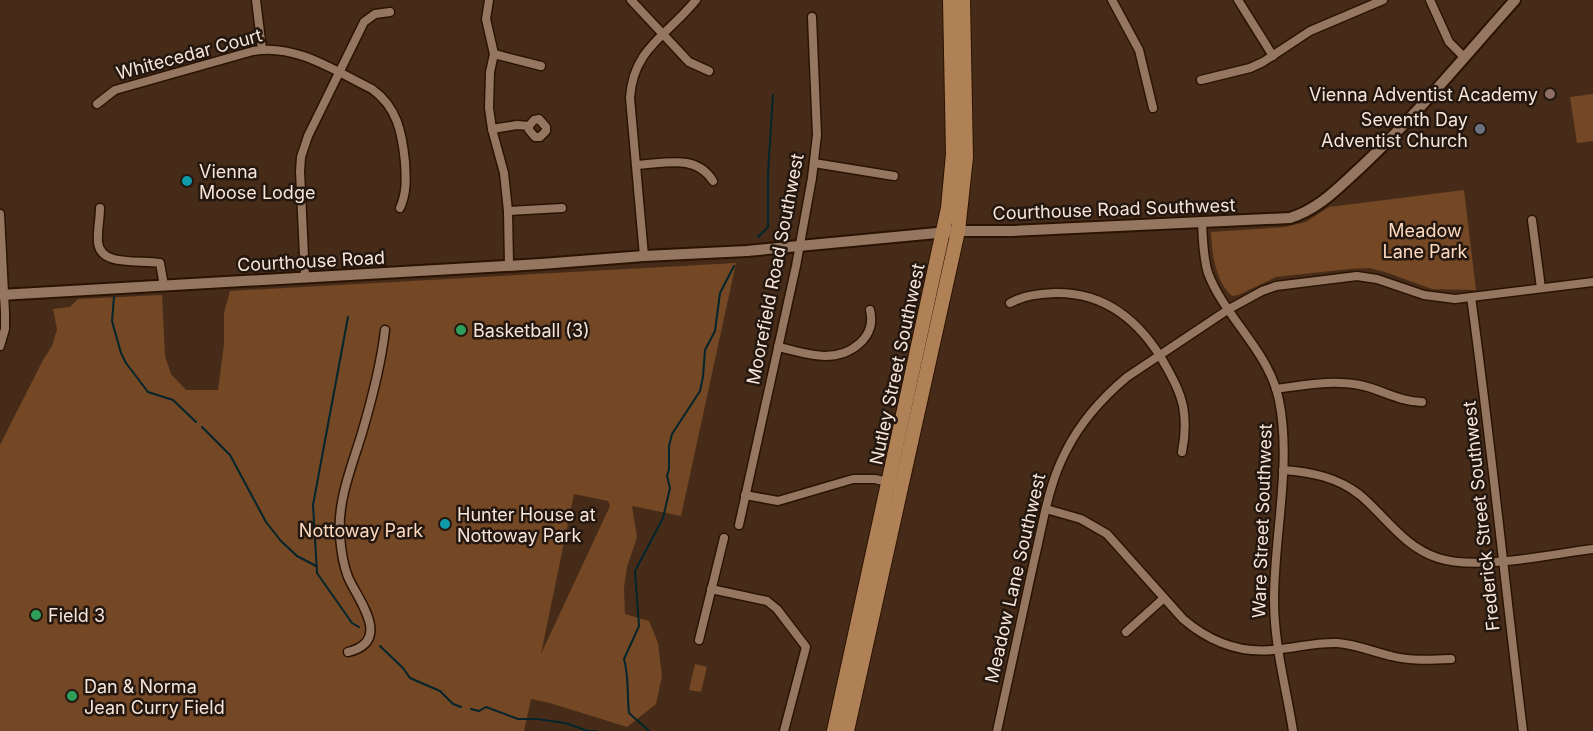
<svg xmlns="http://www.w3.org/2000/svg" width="1593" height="731" font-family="Inter,sans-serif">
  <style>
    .green { fill: #744725; fill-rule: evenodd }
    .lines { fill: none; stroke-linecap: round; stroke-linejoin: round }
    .stream { stroke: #03252b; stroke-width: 2 }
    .minor-casing { stroke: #2b1302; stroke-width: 11 }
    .tertiary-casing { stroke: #2b1302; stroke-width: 14 }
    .primary-casing { stroke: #2b1302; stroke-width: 16 }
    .minor { stroke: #957661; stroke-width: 8 }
    .tertiary { stroke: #957661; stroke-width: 10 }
    .primary { stroke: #b08156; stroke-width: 14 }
    .education-dot { fill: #8d6e63; stroke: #23170f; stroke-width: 2 }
    .worship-dot { fill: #6b7280; stroke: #23170f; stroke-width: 2 }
    .culture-dot { fill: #0f9aa8; stroke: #23170f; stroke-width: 2 }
    .leisure-dot { fill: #2e9e5b; stroke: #23170f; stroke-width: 2 }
    .labels { text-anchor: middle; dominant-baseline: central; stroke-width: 5; stroke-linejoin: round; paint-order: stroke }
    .street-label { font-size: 18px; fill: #f6e5d9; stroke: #23170f }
    .poi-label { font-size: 18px; fill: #f6e5d9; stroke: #23170f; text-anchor: start }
    .park-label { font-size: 18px; fill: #fcd9c0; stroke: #23170f }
  </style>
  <rect width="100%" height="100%" fill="#462c18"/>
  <g class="green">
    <polygon points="1593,94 1593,141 1577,143 1570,97"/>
    <path d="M1464 190 1476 290 1432 289 1385 272 1369 268 1350 269 1276 277 1238 295 1232 296C1215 281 1212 253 1211 232L1285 227 1306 222 1329 207Z"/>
    <path d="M736 263 681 516 632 506 637 537 627 567 624 588 625 614 649 621 658 643 662 676 656 704 627 727 550 703 531 699 524 731H0V445L43 360 52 346 57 329 53 309 70 307 78 299 162 295 165 356 171 374 186 390H218L224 344V313L230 291ZM574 494 608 501 610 506 541 654Z"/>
    <polygon points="695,664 707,667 701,692 689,690"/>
  </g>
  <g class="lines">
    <g class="stream">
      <polyline points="758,237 768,227 768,173 773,95"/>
      <polyline points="114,297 112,321 121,353 126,363 148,392 173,400 196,422"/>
      <polyline points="348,317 313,505 317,573 352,623 359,627"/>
      <polyline points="202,427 230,455 266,522 281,541 297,556 316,566"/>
      <polyline points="380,646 403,668 410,678 440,691 453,704 461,707"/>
      <polyline points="471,709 479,711 486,707 518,719 537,719 565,723 588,731 597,731"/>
      <path d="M649 731 629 713C627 695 629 676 624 659L639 626 635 571 663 518 670 488 667 476 669 469V446L672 434 700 391 703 377 705 350 715 331 720 293 734 266"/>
    </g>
    <defs>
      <g id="minor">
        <polyline points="256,0 262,49"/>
        <polyline points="489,0 486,19 494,54 490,72 489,108 492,129 504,173 508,211 509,265"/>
        <polyline points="631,0 689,62 709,71"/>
        <polyline points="1112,0 1139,50 1153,108"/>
        <polyline points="1238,0 1273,56"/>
        <polyline points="1430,0 1449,42 1464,57"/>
        <polyline points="494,54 541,66"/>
        <polyline points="1201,80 1250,68 1263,62 1310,31 1383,0"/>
        <path d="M97 104 115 90 253 51C295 43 335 71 372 89 397 107 402 132 405 162 406 179 407 192 400 208"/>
        <polyline points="492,129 517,125 529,126 534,120 539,119 546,127 546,131 540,137 535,137 529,130 529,126"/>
        <polyline points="814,163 894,176"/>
        <path d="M636 165C663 164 696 153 713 181"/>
        <path d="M100 208C100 219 97 231 98 242 100 268 142 259 160 263L164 286"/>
        <polyline points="508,211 562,208"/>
        <polyline points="0,214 5,313 5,329 0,346"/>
        <polyline points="1532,220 1541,288"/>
        <path d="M1202 223C1203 239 1203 257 1208 273 1225 318 1269 351 1279 400 1292 464 1274 535 1274 600 1274 645 1286 687 1293 731"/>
        <path d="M644 256 630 98C633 48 668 35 696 0"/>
        <polyline points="305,277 300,171 301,157 308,136 364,22 375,14 390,12"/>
        <path d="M1471 297C1491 441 1505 586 1523 731"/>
        <path d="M1010 303C1025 295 1038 294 1055 293 1107 292 1143 324 1167 368 1174 381 1180 392 1183 406 1186 422 1185 437 1182 452"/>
        <path d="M778 347C793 350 809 356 825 356 850 356 877 338 870 310"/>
        <path d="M1276 389C1306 385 1334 379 1364 386 1384 391 1401 402 1422 402"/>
        <path d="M1283 470C1311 472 1337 477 1360 495 1386 517 1404 547 1438 558 1478 571 1550 554 1593 549"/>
        <polyline points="745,495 778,501 853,479 875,479 892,483"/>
        <path d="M1046 509 1081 519 1107 534 1183 619C1211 643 1244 655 1281 649 1300 647 1318 642 1337 643 1356 644 1373 652 1391 656 1410 661 1431 660 1451 659"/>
        <polyline points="739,525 796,266 812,178 817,135 812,17"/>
        <polyline points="711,589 767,601 777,609 806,647 784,731"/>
        <polyline points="1126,632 1164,598"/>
        <polyline points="699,640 724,538"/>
        <path d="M348 652C393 641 358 600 348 577 343 564 341 550 340 536 337 501 352 466 362 433 372 399 381 365 385 330"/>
        <path d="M997 731C1009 674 1022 618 1034 561 1043 524 1048 485 1066 451 1081 421 1102 398 1127 377L1229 309 1262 291 1276 286 1357 276 1377 279 1424 295 1455 299 1593 282"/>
      </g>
      <path id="tertiary" d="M0 295 541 264 644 256 747 251 958 231H1011L1290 218C1319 209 1338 188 1360 168 1416 116 1464 57 1515 0"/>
      <g id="primary">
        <polyline points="834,731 948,208 953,154 950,0"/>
        <polyline points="847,731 958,231 966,157 963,0"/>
      </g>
    </defs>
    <use href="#minor" class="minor-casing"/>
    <use href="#tertiary" class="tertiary-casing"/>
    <use href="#primary" class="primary-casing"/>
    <use href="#minor" class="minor"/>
    <use href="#tertiary" class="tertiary"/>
    <use href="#primary" class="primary"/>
  </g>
  <circle class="education-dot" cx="1550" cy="94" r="6"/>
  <circle class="worship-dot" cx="1480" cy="129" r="6"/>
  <g class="culture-dot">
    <circle cx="187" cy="181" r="6"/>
    <circle cx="445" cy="524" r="6"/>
  </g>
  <g class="leisure-dot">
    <circle cx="461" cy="330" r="6"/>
    <circle cx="36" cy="615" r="6"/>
    <circle cx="72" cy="696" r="6"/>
  </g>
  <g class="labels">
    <g class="street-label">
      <text transform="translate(189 54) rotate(-15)">Whitecedar Court</text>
      <text transform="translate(1114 209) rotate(-2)">Courthouse Road Southwest</text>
      <text transform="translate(311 261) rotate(-3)">Courthouse Road</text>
      <text transform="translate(775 269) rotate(-79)">Moorefield Road Southwest</text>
      <text transform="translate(897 364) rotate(-78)">Nutley Street Southwest</text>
      <text transform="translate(1481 516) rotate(-96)">Frederick Street Southwest</text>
      <text transform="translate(1262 521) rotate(-88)">Ware Street Southwest</text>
      <text transform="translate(1015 578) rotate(-77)">Meadow Lane Southwest</text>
    </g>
    <g class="poi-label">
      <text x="1538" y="94" text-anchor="end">Vienna Adventist Academy</text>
      <text x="1468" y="119" text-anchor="end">Seventh Day<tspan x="1468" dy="21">Adventist Church</tspan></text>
      <text x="199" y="171">Vienna<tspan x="199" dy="21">Moose Lodge</tspan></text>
      <text x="473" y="330">Basketball (3)</text>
      <text x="457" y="514">Hunter House at<tspan x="457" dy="21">Nottoway Park</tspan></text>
      <text x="48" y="615">Field 3</text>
      <text x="84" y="686">Dan &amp; Norma<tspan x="84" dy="21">Jean Curry Field</tspan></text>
    </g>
    <g class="park-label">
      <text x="1425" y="230">Meadow<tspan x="1425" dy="21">Lane Park</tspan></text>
      <text x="361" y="530">Nottoway Park</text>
    </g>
  </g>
</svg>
